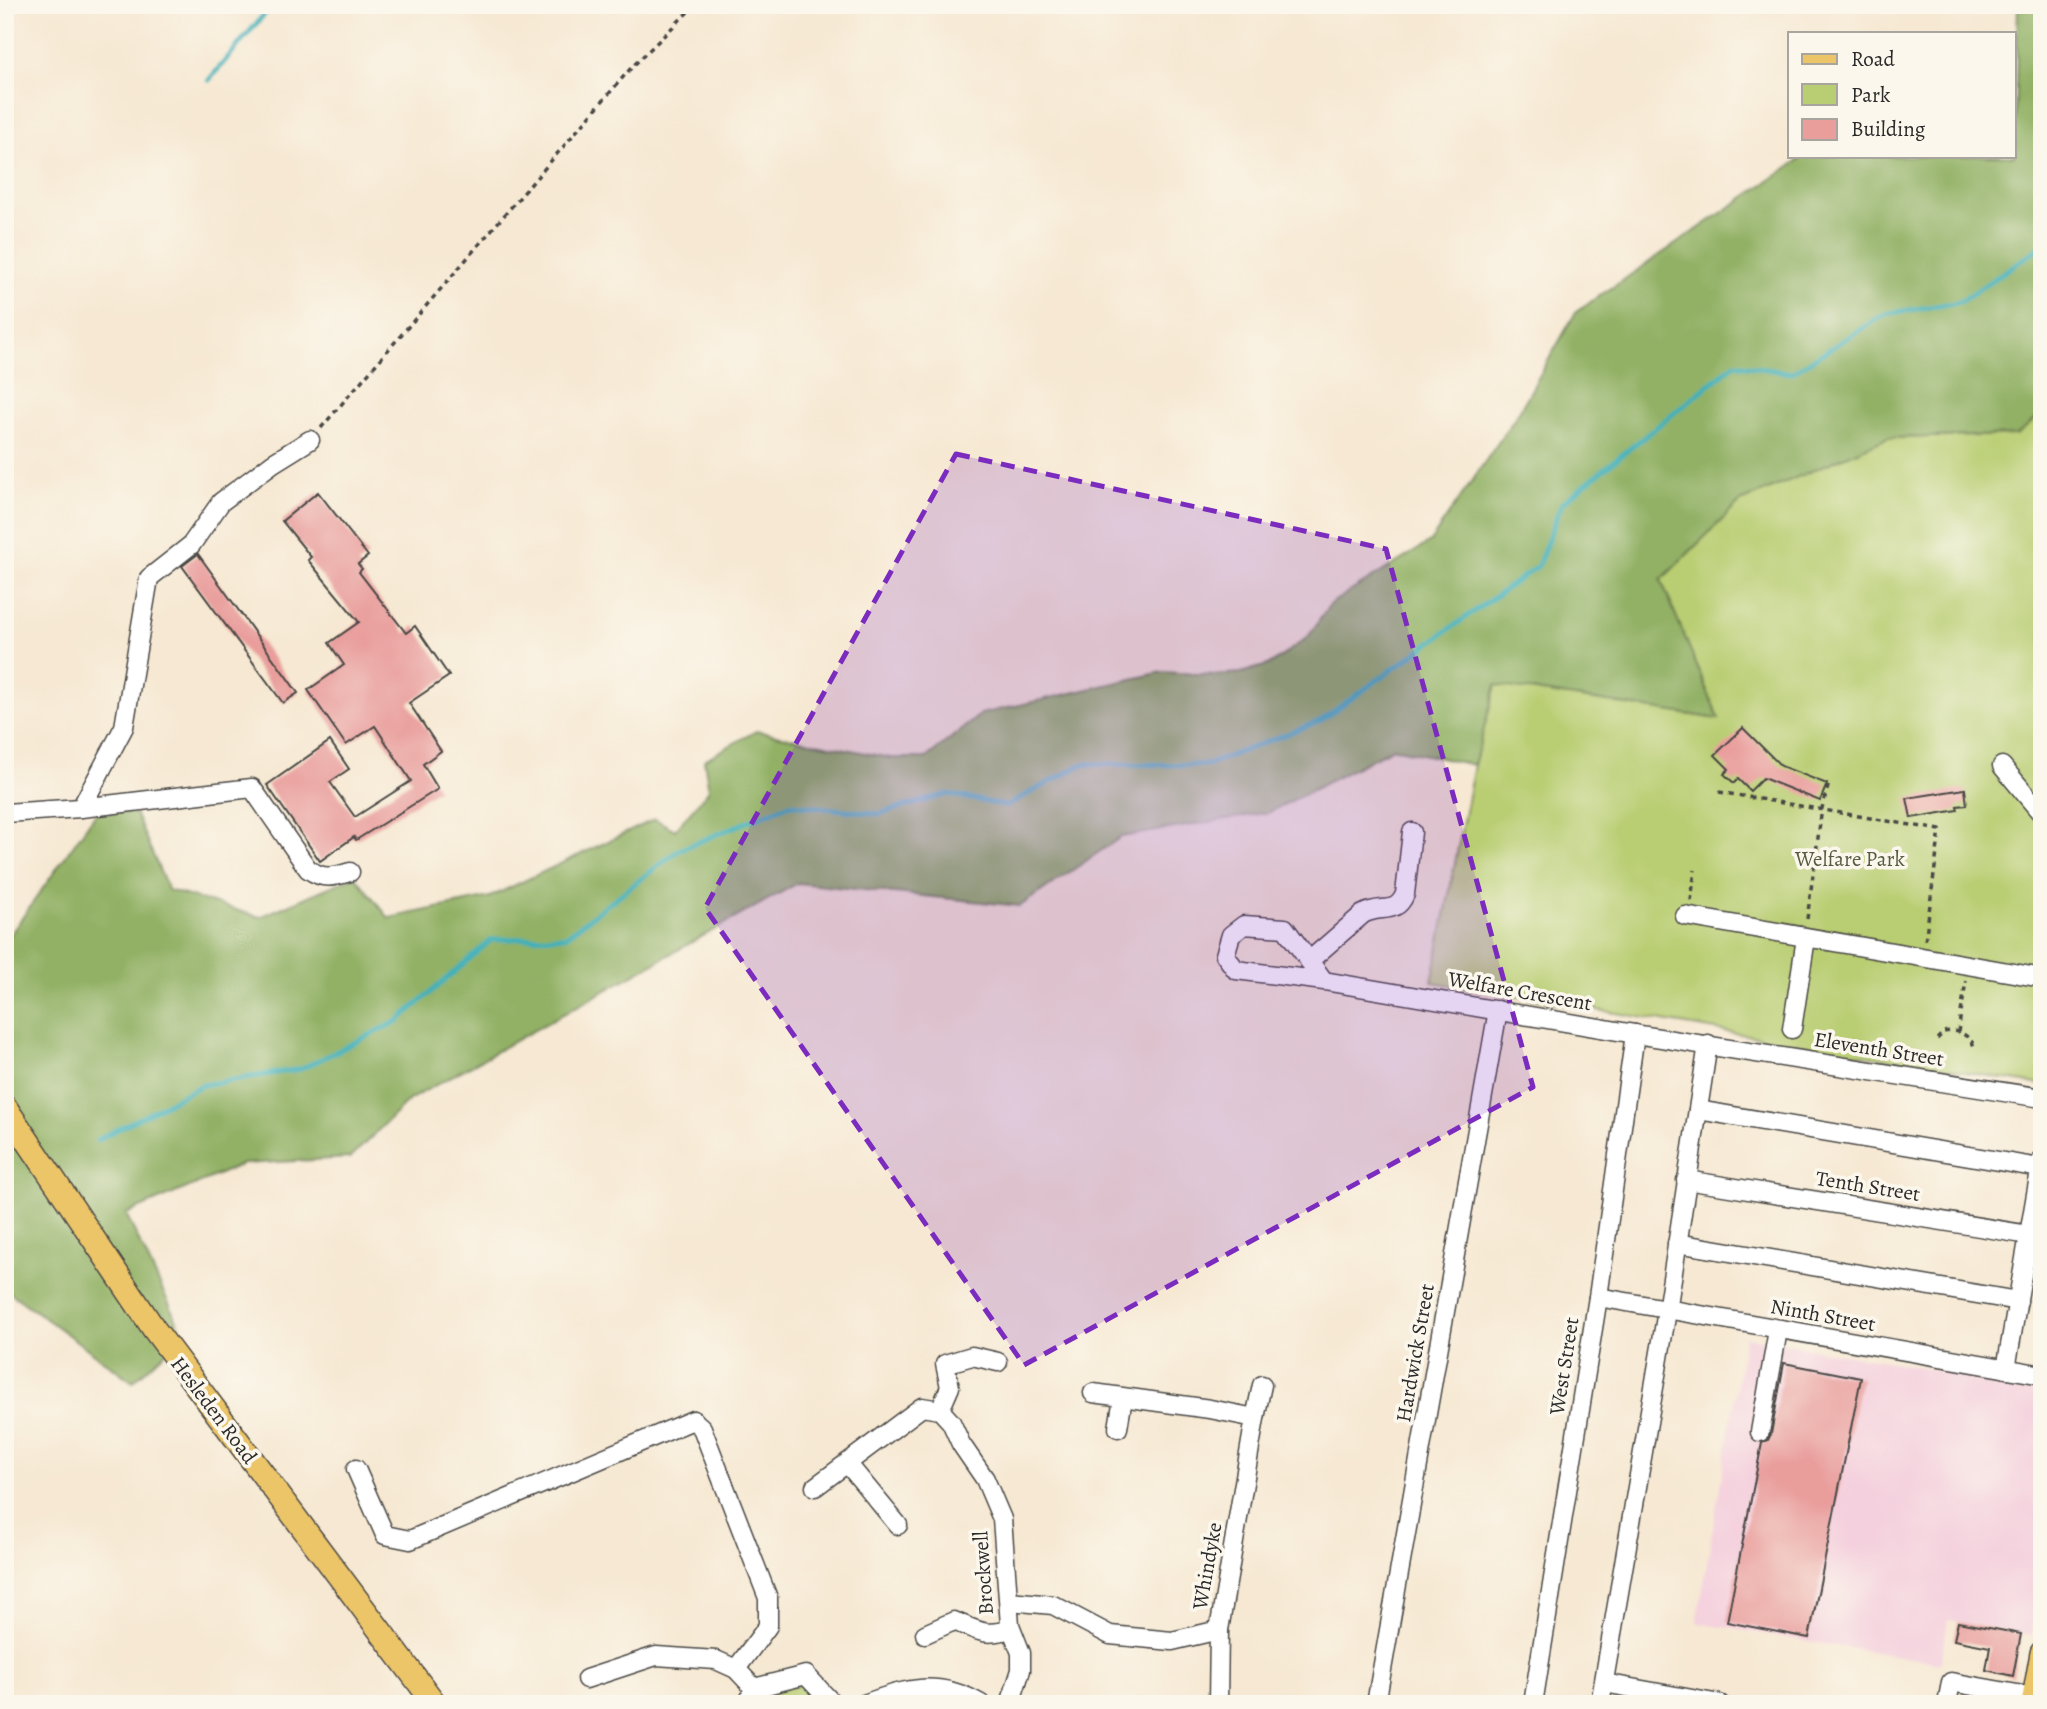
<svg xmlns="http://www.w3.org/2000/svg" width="2047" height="1709" font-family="Alegreya,serif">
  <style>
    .built { fill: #f4cfdd }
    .green { fill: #b9ce73; stroke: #727c4f; stroke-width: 2 }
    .forest { fill: #92b165; stroke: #5e6e48; stroke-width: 2 }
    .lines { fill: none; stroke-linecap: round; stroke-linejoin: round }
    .stream { stroke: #40b0ba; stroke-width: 5 }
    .building { fill: #e99e9c }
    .minor-casing { stroke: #494744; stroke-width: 21 }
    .major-casing { stroke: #494744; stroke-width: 26 }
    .path { stroke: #494744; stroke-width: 3.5; stroke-dasharray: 5 5; stroke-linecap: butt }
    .minor { stroke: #fff; stroke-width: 18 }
    .major { stroke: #edc569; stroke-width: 23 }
    .marked { fill: #7b2cbf; fill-opacity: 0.2; stroke: #7b2cbf; stroke-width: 5; stroke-dasharray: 14 9; stroke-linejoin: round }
    .labels { text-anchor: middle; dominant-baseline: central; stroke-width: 7; stroke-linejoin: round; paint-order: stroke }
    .park-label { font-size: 21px; fill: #565c41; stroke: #fbf7ec }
    .street-label { font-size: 21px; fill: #2b2b2b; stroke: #fbf7ec }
  </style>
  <rect width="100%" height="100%" fill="#fbf7ec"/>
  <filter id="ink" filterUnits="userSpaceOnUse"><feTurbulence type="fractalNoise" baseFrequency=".0143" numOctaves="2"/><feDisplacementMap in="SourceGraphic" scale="14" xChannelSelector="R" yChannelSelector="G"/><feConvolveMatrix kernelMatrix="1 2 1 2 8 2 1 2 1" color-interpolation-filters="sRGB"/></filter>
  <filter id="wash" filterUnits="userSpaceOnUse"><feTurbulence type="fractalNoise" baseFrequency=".00686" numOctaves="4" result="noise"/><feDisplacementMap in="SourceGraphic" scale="28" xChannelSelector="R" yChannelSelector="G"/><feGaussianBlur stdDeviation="1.57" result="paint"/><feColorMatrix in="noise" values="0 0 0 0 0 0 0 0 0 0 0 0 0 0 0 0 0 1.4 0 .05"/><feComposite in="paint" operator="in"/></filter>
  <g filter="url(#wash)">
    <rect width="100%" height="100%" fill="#f6e8d2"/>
    <polygon class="built" points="1745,1337 2042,1388 2042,1576 2032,1635 1948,1620 1941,1663 1697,1623"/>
    <g class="green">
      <polygon points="2042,414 2042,1085 1432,982 1474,765 1495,684 1718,719 1661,580 1740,502 1887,438 2016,435"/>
      <polygon points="804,1684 819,1699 818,1704 758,1704 765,1692"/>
    </g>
    <polygon class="forest" points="2018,5 2042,5 2042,414 2016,435 1887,438 1740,502 1661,580 1719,719 1496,685 1474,765 1393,748 1270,812 1121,837 1020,906 798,883 409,1100 350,1158 243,1164 126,1214 184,1335 133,1382 5,1289 5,942 96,813 135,813 168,890 260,917 355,876 389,918 490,897 655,819 675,830 709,790 704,760 756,731 891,758 926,758 981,714 1162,672 1215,675 1241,673 1271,664 1308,637 1330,604 1430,542 1517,415 1576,312 1805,156 2014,156"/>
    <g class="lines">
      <g class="stream">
        <polyline points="209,80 272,5"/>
        <polyline points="97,1140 202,1085 301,1069 398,1021 491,940 566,936 679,850 790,804 879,814 948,794 1006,806 1083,764 1207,765 1320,721 1538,566 1562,503 1735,364 1791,373 1885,314 1960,302 2042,246"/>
      </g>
    </g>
    <g id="blocks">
      <g class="building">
        <polygon points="318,492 368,556 358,564 362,569 359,572 406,633 415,626 449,676 409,703 441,751 423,764 438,789 356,840 354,837 320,861 267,785 330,741 349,769 330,782 355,817 411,781 375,726 346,745 308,690 344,665 329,643 359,622 308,560 311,557 282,521"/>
        <polygon points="198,554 298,693 283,703 182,566"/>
        <polygon points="1743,728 1781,766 1827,784 1820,801 1763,778 1750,791 1738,779 1734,783 1724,774 1729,769 1715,755"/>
        <polygon points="1965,789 1967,805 1957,806 1958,810 1911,818 1907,798"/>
        <polygon points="1784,1363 1861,1378 1809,1638 1727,1622 1762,1443 1768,1440 1771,1434"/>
        <polygon points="1958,1622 2021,1634 2013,1676 1986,1670 1990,1647 1954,1640"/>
      </g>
    </g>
  </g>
  <g filter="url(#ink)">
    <use href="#blocks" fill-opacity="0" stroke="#494744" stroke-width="2"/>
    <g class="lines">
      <defs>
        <g id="minor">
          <polyline points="2002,766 2042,814"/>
          <polyline points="81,808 124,727 149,578 191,545 221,502 273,463 310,440"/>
          <path d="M5 813 81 808 252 788 308 869C323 880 334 877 350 872"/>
          <polyline points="1685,916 2042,978"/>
          <path d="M1309 961 1363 914C1381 904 1396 916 1405 894L1412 832"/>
          <polyline points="1324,981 1285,928 1244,925 1231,935 1225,955 1236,970 1324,981 1635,1034 2042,1098"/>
          <polyline points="1792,1029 1806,938"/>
          <polyline points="1698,1110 2040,1168"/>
          <polyline points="1686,1180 2042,1237"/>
          <polyline points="1677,1243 2018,1301"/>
          <polyline points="1598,1297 2042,1375"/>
          <polyline points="2006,1369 2042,1159"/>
          <polyline points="940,1410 950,1387 945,1364 972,1356 998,1362"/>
          <polyline points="1255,1418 1262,1385"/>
          <polyline points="1118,1428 1123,1398"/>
          <polyline points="1760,1432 1778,1330"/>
          <polyline points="847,1463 898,1525"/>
          <polyline points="356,1469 385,1535 410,1540 693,1420 702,1428 768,1598 768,1626 736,1669"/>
          <polyline points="815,1487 922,1407 940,1410 951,1422 961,1444 985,1479 1002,1519 1010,1625 1021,1653 1021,1670 1010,1704"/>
          <polyline points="1009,1601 1053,1605 1110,1635 1172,1641 1219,1630 1255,1418 1210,1409 1093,1393"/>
          <path d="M925 1634 954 1621C978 1631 985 1637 1011 1629"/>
          <polyline points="586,1679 656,1656 716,1660 736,1669 754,1688"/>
          <polyline points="1604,1683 1720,1704"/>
          <polyline points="748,1704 754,1688 806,1675 833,1704"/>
          <path d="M864 1704C907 1688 938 1679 981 1704"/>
          <polyline points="1218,1704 1219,1630"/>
          <polyline points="1376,1704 1498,1010"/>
          <polyline points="1533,1704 1598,1297 1635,1034"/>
          <polyline points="1600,1704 1667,1311 1708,1044"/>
          <polyline points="1947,1704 1951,1682 2034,1697"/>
        </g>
        <g id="major">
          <polyline points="5,1107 154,1329 435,1704"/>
          <polyline points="2033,1704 2042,1653"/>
        </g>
      </defs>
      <use href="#minor" class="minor-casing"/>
      <use href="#major" class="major-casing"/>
      <g class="path">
        <polyline points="321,428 631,68 695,5"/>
        <polyline points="1719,792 1940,830 1925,942"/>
        <polyline points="1691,901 1695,870"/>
        <polyline points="1807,919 1822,808 1829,783"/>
        <polyline points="1958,1032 1966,981"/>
        <path d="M1937 1039 1944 1032C1956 1029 1969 1034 1974 1046"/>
      </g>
      <use href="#minor" class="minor"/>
      <use href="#major" class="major"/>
    </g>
  </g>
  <path class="marked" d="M956 454 1386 549 1533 1087 1024 1365 705 908Z"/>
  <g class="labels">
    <g class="park-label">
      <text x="1850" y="859">Welfare Park</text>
    </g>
    <g class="street-label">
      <text transform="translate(1520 991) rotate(10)">Welfare Crescent</text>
      <text transform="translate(1879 1049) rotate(9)">Eleventh Street</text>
      <text transform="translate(1868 1186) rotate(9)">Tenth Street</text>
      <text transform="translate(1823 1315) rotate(10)">Ninth Street</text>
      <text transform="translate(1415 1353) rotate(-80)">Hardwick Street</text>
      <text transform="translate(1564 1366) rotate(-81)">West Street</text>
      <text transform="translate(214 1410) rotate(53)">Hesleden Road</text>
      <text transform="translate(1207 1566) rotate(-80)">Whindyke</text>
      <text transform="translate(983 1573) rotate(-94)">Brockwell</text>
    </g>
  </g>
  <rect width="2047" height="1709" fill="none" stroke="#fbf7ec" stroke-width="28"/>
  <rect x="1788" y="32" width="228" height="126" fill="#fbf7ec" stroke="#a8a59f" stroke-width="2"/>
  <rect x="1802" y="54" width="35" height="10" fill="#edc569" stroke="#a8a59f" stroke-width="2"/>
  <text x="1851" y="66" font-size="21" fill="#2b2b2b">Road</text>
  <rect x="1802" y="84" width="35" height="21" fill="#b9ce73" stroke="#a8a59f" stroke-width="2"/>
  <text x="1851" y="102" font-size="21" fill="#2b2b2b">Park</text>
  <rect x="1802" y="119" width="35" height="21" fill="#e99e9c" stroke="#a8a59f" stroke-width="2"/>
  <text x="1851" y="136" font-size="21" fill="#2b2b2b">Building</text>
</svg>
